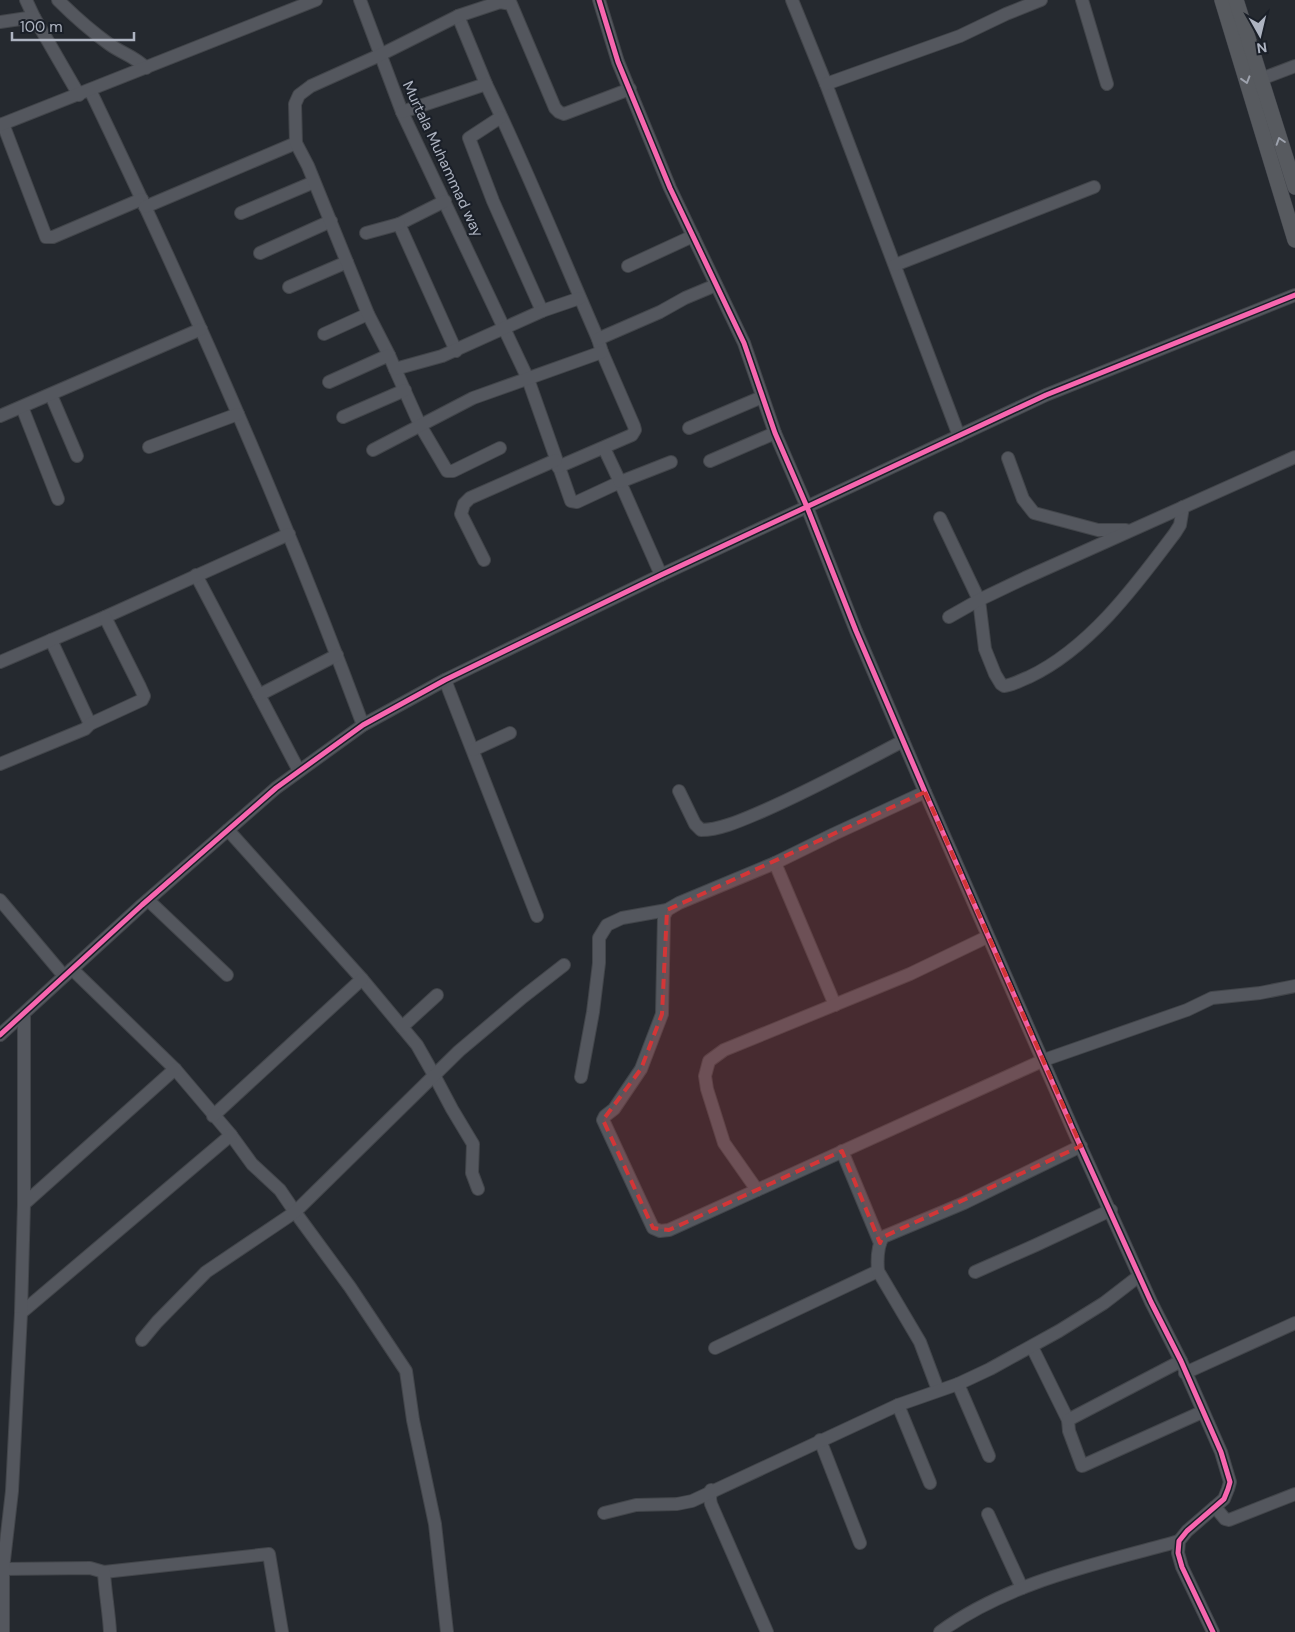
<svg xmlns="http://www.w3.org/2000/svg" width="1295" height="1632" font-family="'DM Sans',sans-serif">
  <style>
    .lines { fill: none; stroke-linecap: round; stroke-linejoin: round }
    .minor-casing { stroke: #42454a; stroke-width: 14 }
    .major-casing { stroke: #42454c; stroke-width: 16 }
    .minor { stroke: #54575e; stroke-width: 12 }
    .major { stroke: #575a5f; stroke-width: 15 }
    .cycleway-casing { stroke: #1a1f28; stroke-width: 8 }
    .cycleway { stroke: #f766af; stroke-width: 5 }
    .oneway { stroke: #9da2ad }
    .marked { fill: #d23637; fill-opacity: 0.2; stroke: #d23637; stroke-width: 4; stroke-dasharray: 10 6; stroke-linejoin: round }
    .labels { text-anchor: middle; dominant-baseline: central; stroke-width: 4; stroke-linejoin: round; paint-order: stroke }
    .street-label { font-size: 15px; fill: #aeb4c1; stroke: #1a1f28 }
  </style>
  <rect width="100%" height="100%" fill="#25292f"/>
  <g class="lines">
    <defs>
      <g id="minor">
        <polyline points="26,0 34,17 79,95"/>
        <path d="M58 0C74 16 91 31 109 44 121 53 136 57 146 68"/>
        <polyline points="360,0 402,112 528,379 571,501 577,502 620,482 661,575"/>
        <polyline points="599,0 618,62 670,188 744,343 775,433 807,507 856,631 925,792 1074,1132 1151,1302 1181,1361 1221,1452 1230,1482 1228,1489 1224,1499 1187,1531 1179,1541 1178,1553 1182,1567 1213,1632"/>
        <polyline points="792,0 826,84 959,436"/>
        <polyline points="1082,0 1107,84"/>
        <polyline points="458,16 486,84"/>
        <polyline points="0,22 34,17"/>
        <polyline points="1261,79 1295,66"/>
        <polyline points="826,84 960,36 1006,14 1041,0"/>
        <path d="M90 90C190 298 283 509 363 725"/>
        <path d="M402 112 486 84C526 167 561 254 598 339L602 352 634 426 635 430 632 435 558 467"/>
        <polyline points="501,117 469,138 493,201 542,311"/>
        <polyline points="3,124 46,237 53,237 142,199"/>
        <polyline points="0,125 316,0"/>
        <polyline points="445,201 399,224 456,351"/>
        <polyline points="145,207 296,143"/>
        <polyline points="241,213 314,182"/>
        <polyline points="366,233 399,224"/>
        <polyline points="260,253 331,221"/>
        <polyline points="895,265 1094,187"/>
        <polyline points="628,266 693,236"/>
        <polyline points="289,287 347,262"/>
        <polyline points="324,334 368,314"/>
        <polyline points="598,339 660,312 685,298 716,285"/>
        <polyline points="389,355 368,314 308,166 296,143 295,104 299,95 311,86 380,55 458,16 500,2 511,4 555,108 559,112 564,114 630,89"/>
        <polyline points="395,369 420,425 447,471 453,471 500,448"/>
        <polyline points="329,382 389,355 395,369 442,356 542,311 580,298"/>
        <polyline points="51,395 77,456"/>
        <polyline points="22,407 58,499"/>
        <polyline points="0,416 201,329"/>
        <polyline points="343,417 405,390"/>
        <polyline points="689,428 762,397"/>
        <polyline points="149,447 238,414"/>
        <polyline points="604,448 620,482 671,462"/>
        <polyline points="373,450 473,398 602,352"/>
        <polyline points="1008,458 1023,499 1034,513 1098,530 1126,530"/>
        <polyline points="710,461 775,433"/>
        <path d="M940 518 979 600 985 649 995 674 1001 684 1004 686C1013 685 1021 680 1029 677 1090 648 1136 585 1175 533L1180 525 1183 507"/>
        <polyline points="484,560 461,514 464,504 470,498 556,460"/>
        <polyline points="196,575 299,771"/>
        <polyline points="949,617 979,600 1025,578 1295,457"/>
        <polyline points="51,640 90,724"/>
        <polyline points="0,662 105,617 289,534"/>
        <polyline points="445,680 537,916"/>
        <polyline points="259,695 337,655"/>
        <polyline points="473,750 510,733"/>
        <polyline points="0,764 85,729 90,724 142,700 144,696 140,687 105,617"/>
        <path d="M679 791 695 824 701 830C721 830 744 819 763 811 811 790 857 765 903 741"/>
        <polyline points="228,830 362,979 417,1045 434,1075 452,1109 473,1144 472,1173 478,1189"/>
        <polyline points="775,863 835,1005"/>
        <polyline points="0,900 64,976"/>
        <polyline points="148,900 227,975"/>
        <polyline points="667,910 664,916 662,1014 641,1069 614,1109 605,1116 603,1120 653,1228 660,1231 669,1230 1044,1060 1187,1010 1212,998 1260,993 1295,986"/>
        <polyline points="72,969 175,1069 231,1135 252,1164 280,1190 295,1212 350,1287 406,1371 413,1420 435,1524 447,1632"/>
        <polyline points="402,1027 437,995"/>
        <polyline points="0,1035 142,905 276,788 363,725 445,680 661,575 1046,395 1295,295"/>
        <polyline points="581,1077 593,1012 599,963 599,938 607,925 622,918 667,910 679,903 775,863 834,834 925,792"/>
        <polyline points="213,1116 362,979"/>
        <polyline points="842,1151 880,1243"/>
        <polyline points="757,1190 724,1143 707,1089 705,1076 709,1061 724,1050 910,974 987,937"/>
        <polyline points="24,1204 175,1069"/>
        <polyline points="975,1272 1036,1245 1111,1210"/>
        <polyline points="21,1313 231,1135"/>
        <polyline points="142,1340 157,1322 206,1272 295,1212 459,1051 523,997 564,965"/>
        <polyline points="1032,1347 1068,1420 1069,1431 1082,1466 1202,1412"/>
        <polyline points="715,1348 878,1271"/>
        <polyline points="1185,1373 1295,1323"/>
        <polyline points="958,1384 989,1456"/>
        <path d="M938 1390 920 1342 878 1271C877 1259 877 1247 883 1237L964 1203 1081 1146"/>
        <polyline points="898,1405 930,1483"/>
        <polyline points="1068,1420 1181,1361"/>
        <polyline points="820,1440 860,1543"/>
        <polyline points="711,1490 710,1499 711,1504 767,1632"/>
        <polyline points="1215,1507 1225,1519 1229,1520 1295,1494"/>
        <polyline points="604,1513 636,1505 677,1504 692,1501 898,1405 958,1384 990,1369 1059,1331 1104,1303 1139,1276"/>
        <polyline points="988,1514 1022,1588"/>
        <polyline points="3,1569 90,1568 104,1572 269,1554 282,1632"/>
        <path d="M104 1572C105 1592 109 1612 110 1632"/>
        <polyline points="3,1632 3,1569 12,1491 21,1313 24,1204 24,1014"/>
        <path d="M940 1632C1010 1581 1098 1564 1179 1541"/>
      </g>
      <g id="major">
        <polyline points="1222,0 1295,240"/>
        <polyline points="1236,0 1295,187"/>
      </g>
    </defs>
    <use href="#minor" class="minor-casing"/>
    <use href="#major" class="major-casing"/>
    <use href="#minor" class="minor"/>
    <use href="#major" class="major"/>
    <defs>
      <g id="cycleway">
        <polyline points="599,0 618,62 670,188 744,343 775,433 807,507 856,631 925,792 1074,1132 1151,1302 1181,1361 1221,1452 1230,1482 1228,1489 1224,1499 1187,1531 1179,1541 1178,1553 1182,1567 1213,1632"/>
        <polyline points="0,1035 142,905 276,788 363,725 445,680 661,575 1046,395 1295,295"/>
      </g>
    </defs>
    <use href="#cycleway" class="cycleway-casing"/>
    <use href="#cycleway" class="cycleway"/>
  </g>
  <defs><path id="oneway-chevron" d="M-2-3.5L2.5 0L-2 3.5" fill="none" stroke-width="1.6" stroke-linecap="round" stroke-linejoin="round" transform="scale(1.25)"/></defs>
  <g class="oneway">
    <use href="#oneway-chevron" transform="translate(1246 80) rotate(73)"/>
    <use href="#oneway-chevron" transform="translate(1280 141) rotate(-108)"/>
  </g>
  <path class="marked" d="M925 792 1081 1146 883 1237 880 1243 842 1151 669 1230 653 1228 603 1120 641 1069 662 1014 667 910Z"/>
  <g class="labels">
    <g class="street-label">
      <text transform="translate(443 159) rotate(65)">Murtala Muhammad way</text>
    </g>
  </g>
  <g transform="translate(1260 35) rotate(172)" stroke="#1a1f28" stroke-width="4" paint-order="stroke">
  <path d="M0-4L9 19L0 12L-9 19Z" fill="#aeb4c1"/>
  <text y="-8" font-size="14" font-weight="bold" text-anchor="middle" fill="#aeb4c1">N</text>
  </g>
  <path d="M12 32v8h122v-8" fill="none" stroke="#aeb4c1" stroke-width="2.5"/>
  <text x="20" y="32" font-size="15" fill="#aeb4c1" stroke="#1a1f28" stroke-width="4" paint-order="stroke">100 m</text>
</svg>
